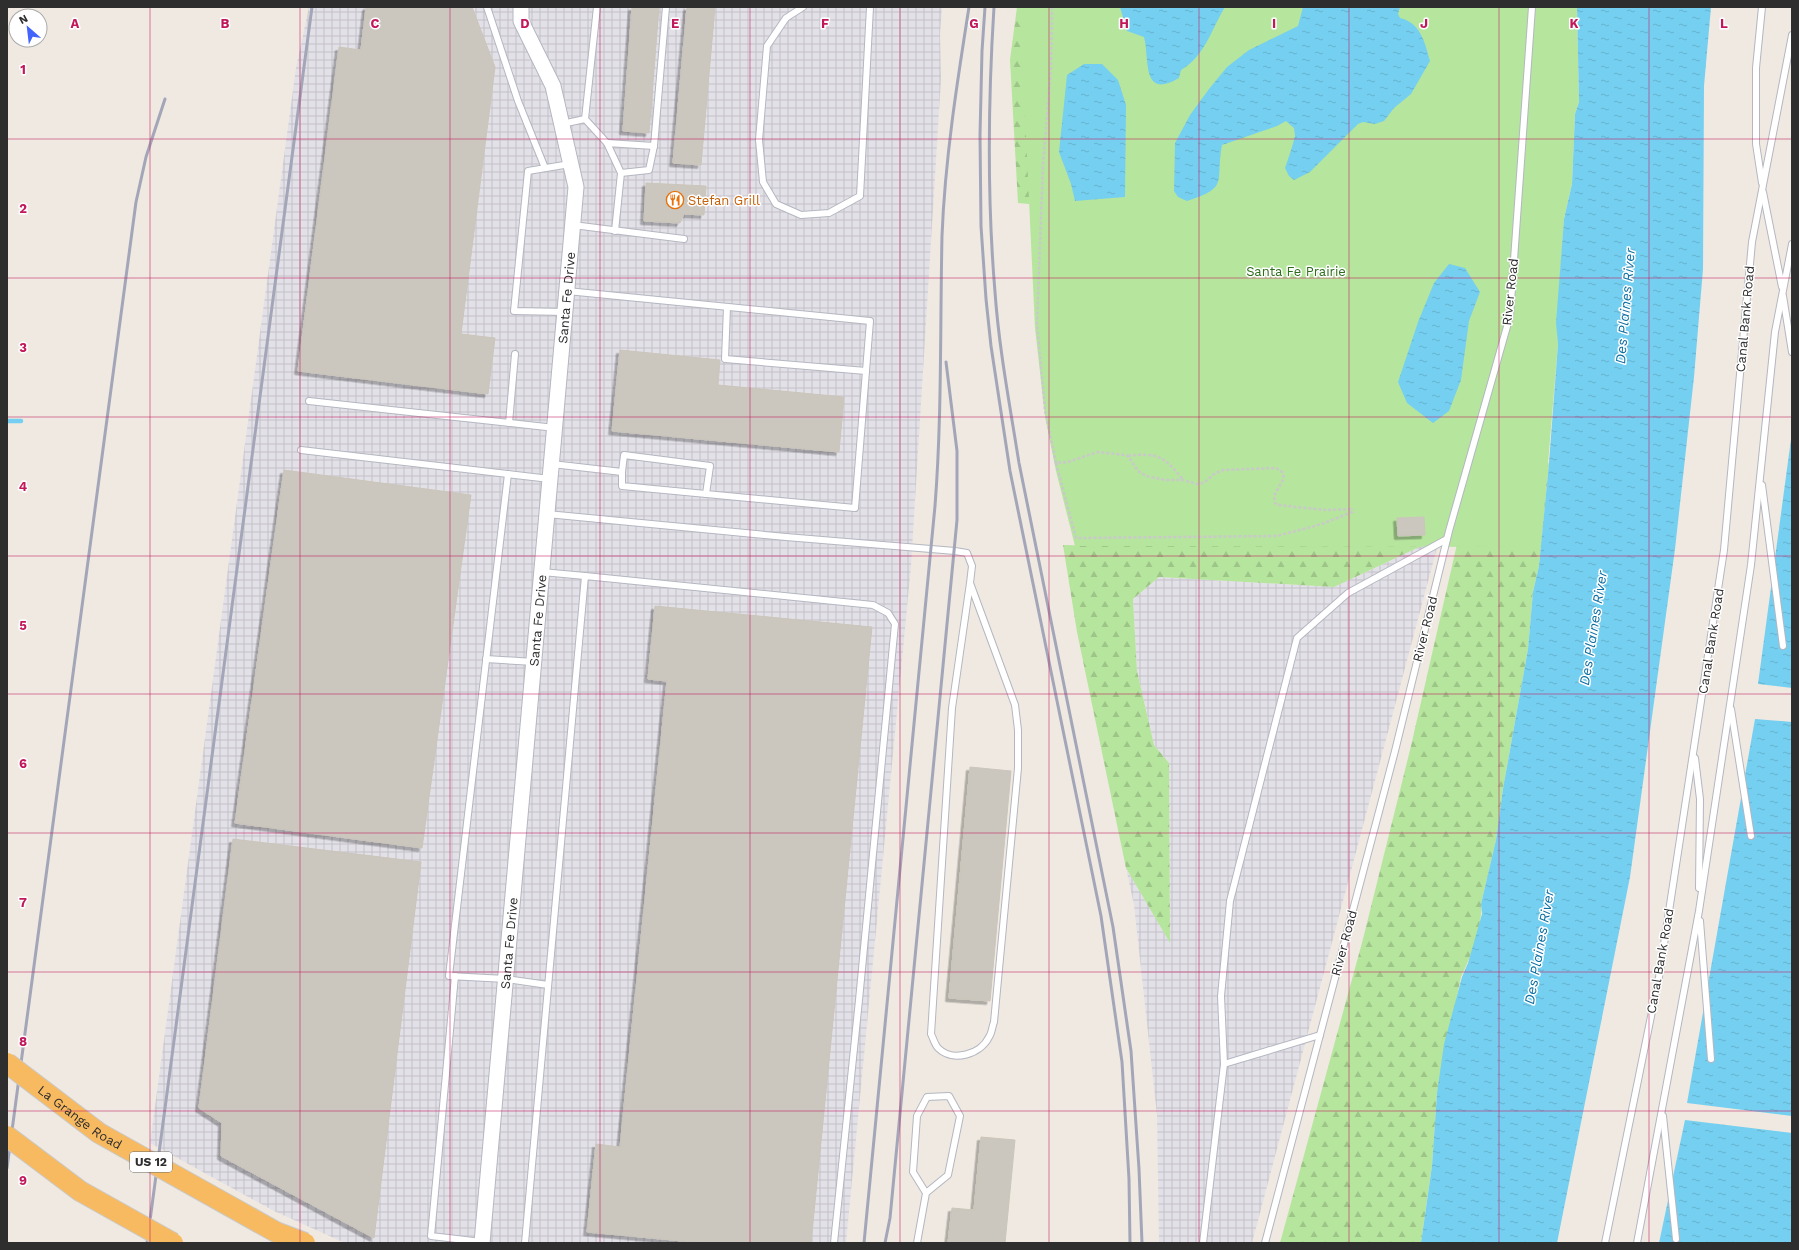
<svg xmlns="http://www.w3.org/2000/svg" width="1799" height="1250" font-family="'Work Sans',sans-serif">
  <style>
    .industrial { fill: url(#industrial-grid) }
    .forest { fill: url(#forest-firs) }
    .park { fill: #b6e59e }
    .water { fill: url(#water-ripples) }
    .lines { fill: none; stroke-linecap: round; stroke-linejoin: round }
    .stream { stroke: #75cff0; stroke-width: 4.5 }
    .building { fill: #cbc7bf; stroke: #cbc5ba; filter: url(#shadow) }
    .service-casing { stroke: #b4b7c1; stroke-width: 8 }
    .tertiary-casing { stroke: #b4b7c1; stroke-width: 17 }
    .path { stroke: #c9c9c9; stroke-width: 2.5; stroke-dasharray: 3 2; stroke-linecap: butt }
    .service { stroke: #fff; stroke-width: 6 }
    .tertiary { stroke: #fff; stroke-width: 15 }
    .rail { stroke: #a3a6b8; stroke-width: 3 }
    .trunk-bridge-casing { stroke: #c9c9c9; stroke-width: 22; stroke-linecap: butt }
    .trunk-bridge { stroke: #f8ba60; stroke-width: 20 }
    .grid { fill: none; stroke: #c2185b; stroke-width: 1; stroke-opacity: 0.55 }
    .labels { text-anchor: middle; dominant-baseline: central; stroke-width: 3; stroke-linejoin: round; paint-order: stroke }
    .shield { fill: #fff; stroke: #6d6d6d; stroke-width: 1 }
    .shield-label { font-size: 12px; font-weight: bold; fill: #2e2e2e }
    .food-label { font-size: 13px; fill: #c56008; stroke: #fff; text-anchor: start }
    .park-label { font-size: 13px; fill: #2c6e1b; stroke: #fff }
    .street-label { font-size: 13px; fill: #2e2e2e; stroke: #fff }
    .water-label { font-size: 14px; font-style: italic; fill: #0d6fa3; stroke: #fff }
    .grid-label { font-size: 13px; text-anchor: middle; font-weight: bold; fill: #c2185b; stroke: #fff; stroke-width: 3; stroke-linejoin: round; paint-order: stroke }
  </style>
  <defs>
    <pattern id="industrial-grid" width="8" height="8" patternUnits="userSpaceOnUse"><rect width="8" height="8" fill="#e3e1e8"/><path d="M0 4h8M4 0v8" fill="none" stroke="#c3c1c7"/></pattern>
    <pattern id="forest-firs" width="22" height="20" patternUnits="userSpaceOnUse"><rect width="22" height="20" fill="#b6e59e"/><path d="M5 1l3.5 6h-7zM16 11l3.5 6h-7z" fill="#9dc588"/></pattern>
    <pattern id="water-ripples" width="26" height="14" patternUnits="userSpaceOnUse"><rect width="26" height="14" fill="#75cff0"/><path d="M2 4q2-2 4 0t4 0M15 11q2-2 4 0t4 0" fill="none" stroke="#66b2ce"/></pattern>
    <filter id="shadow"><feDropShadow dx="-3.5" dy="3.5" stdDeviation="0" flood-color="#0004"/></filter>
  </defs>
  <rect width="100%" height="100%" fill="#efe9e1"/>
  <g class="industrial">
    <polygon points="309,7 942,7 940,34 941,79 911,566 846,1243 345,1243 274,1211 150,1143 296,68"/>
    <polygon points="1430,542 1438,544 1252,1243 1159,1243 1157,1115 1134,905 1126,868 1170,942 1169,763 1154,745 1137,671 1133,599 1159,577 1334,587"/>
  </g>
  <g class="forest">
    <polygon points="1017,7 1050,7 1029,204 1018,203 1010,60"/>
    <path d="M1549 463 1539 566 1533 592 1528 649 1503 789 1496 840 1481 904C1483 925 1471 957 1461 977L1437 1093 1432 1166 1421 1243H1280L1363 939 1411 746 1465 509Z"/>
    <polygon points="1430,542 1334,587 1159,577 1133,599 1137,671 1154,745 1169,763 1170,943 1126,868 1077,632 1063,545 1118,546"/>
  </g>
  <polygon class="park" points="1020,7 1577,7 1579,102 1575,114 1572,184 1564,219 1557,322 1558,344 1541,547 1075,546 1056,471 1045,416 1035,328"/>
  <g class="water">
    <path d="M1120 7H1225C1211 30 1205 56 1181 70L1179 78C1141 100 1150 60 1144 37L1127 31Z"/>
    <path d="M1400 7 1398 14 1400 18C1421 23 1425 43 1430 61L1411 94 1394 108 1384 121 1375 124 1363 122 1358 124 1310 172 1294 180 1289 176 1285 168 1292 147 1295 136 1294 128 1286 121 1277 126 1222 145C1215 183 1230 187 1187 201L1178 197 1174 191 1175 143 1190 115 1209 89 1227 67 1249 50 1298 26 1303 7Z"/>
    <polygon points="1577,7 1711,7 1704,86 1703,269 1694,377 1675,549 1630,877 1557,1243 1421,1243 1432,1166 1437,1093 1444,1044 1462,977 1468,963 1482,914 1481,904 1496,840 1503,789 1528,649 1533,592 1539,566 1549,463 1558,344 1556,323 1564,219 1572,184 1575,114 1579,102"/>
    <polygon points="1084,64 1102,64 1118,80 1126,105 1125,197 1075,201 1071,184 1059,152 1067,75"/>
    <polygon points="1449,264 1465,268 1480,292 1469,321 1461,380 1449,411 1433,423 1407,403 1398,382 1418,322 1434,283"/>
    <polygon points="1792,432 1792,688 1758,684"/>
    <polygon points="1755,719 1792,722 1792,1116 1687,1103"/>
    <polygon points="1685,1120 1792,1133 1792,1243 1659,1243"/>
  </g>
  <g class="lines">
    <polyline class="stream" points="7,421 21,421"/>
  </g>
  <g class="building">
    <polygon points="366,7 472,7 495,67 461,334 495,338 488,394 298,371 339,47 361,50"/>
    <polygon points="632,7 659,7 649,133 623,131"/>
    <polygon points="687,7 715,7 701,165 673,163"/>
    <polygon points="646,183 706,186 704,215 684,214 680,223 644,221"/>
    <polygon points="620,350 720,360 718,385 844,397 839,452 612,431"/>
    <polygon points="284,470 471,495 422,848 235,823"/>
    <polygon points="1424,517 1425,535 1398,536 1397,518"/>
    <polygon points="655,606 872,627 811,1243 704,1243 587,1232 596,1144 620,1147 667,681 648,679"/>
    <polygon points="970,767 1011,771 990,1001 949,998"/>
    <polygon points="233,839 421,862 374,1238 221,1156 222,1123 199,1108"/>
    <polygon points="981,1137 1015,1140 1005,1243 948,1243 952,1208 974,1210"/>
  </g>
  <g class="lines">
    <defs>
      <g id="service">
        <polyline points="487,7 518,101 545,168"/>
        <polyline points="803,7 786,18 767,46 759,140 763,182 776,204 801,215 829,213 860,196 870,7"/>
        <polyline points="585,119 607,143"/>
        <polyline points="562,124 585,119 597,7"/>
        <polyline points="621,173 649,170 654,146"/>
        <polyline points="1762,183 1756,144 1756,68 1762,7"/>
        <polyline points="1763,192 1782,287"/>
        <polyline points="573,225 684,239"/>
        <polyline points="615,231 621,173 607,143 654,146 666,7"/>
        <polyline points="1783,296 1792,352"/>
        <polyline points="727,307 725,359 866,371"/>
        <polyline points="565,312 514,311 528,171 570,164"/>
        <polyline points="309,401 555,428"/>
        <polyline points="509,423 515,354"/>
        <polyline points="301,450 550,479"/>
        <polyline points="552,464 622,472 622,486 855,508 870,321 567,291"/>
        <polyline points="622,472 624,455 710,466 706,494"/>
        <polyline points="508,474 449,976 506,979 548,985"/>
        <polyline points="1762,485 1783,646"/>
        <path d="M547 514 786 537 955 551 967 553 972 566 970 583 952 708 931 1034C933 1038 935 1045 938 1048 953 1063 981 1054 989 1037 992 1033 992 1027 994 1022L1018 768V730L1015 705 970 583"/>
        <polyline points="542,572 585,576"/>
        <polyline points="486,659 534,662"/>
        <polyline points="1731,709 1751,836"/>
        <polyline points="1695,758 1700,799 1699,888"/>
        <polyline points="1700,921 1711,1059"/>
        <polyline points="455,976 431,1236 482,1242"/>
        <polyline points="1224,1064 1221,996 1230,901 1297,638 1348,593 1447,539"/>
        <polyline points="1663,1116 1676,1239"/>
        <polyline points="525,1243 585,576 873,605 888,613 895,624 859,1000 834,1243"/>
        <polyline points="917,1243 926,1193 913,1172 917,1116 927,1097 949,1096 960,1116 948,1175 926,1193"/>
        <polyline points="1203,1243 1224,1064 1320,1035"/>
        <polyline points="1265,1243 1395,751 1449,531 1510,316 1532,7"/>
        <polyline points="1605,1243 1659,977 1724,550 1752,242 1792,35"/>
        <polyline points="1637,1243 1699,911 1751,565 1775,332 1792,244"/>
      </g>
      <g id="tertiary">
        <path id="s1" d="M482 1243 576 187 553 86 521 21V7"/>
      </g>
    </defs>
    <use href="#service" class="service-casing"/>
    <use href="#tertiary" class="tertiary-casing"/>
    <g class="path">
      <polyline points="1052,7 1051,69 1043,165 1037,323 1045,410 1056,463 1068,462 1098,452 1124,455 1128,456 1138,471 1146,476 1165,480 1183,480 1197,484 1204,483 1214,474 1223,470 1276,468 1282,472 1284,478 1274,496 1275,503 1278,505 1325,510 1353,509"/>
      <path d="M1128 456C1158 452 1165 457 1183 480"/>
      <polyline points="1056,463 1076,538 1277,536 1322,524 1352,512 1353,509"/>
    </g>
    <use href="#service" class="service"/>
    <use href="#tertiary" class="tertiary"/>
    <g class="rail">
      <polyline points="985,7 982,51 980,135 981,226 986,299 991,346 1010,471 1101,916 1122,1062 1129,1179 1130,1243"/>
      <path d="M994 7C988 102 987 197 995 292 999 349 1010 406 1019 463L1113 927 1131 1051 1139 1169 1142 1243"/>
      <polyline points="7,1168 136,202 146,157 165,99"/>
      <polyline points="147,1243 312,7"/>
      <path d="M864 1243 935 506C942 416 940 326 942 236 945 159 957 83 969 7"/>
      <polyline points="885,1243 890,1218 957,520 957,451 946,362"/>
    </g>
    <defs>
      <g id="trunk-bridge">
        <path id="s2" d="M7 1063 99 1133 276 1232 305 1243"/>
        <polyline points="7,1136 80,1191 173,1243"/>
      </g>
    </defs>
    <use href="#trunk-bridge" class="trunk-bridge-casing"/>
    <use href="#trunk-bridge" class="trunk-bridge"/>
  </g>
  <path class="grid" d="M150 7V1243M300 7V1243M450 7V1243M600 7V1243M750 7V1243M900 7V1243M1049 7V1243M1199 7V1243M1349 7V1243M1499 7V1243M1649 7V1243M7 139H1792M7 278H1792M7 417H1792M7 556H1792M7 694H1792M7 833H1792M7 972H1792M7 1111H1792"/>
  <defs>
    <symbol id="restaurant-ring" viewBox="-11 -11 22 22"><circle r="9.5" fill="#fff" stroke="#e8710a" stroke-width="1.5"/><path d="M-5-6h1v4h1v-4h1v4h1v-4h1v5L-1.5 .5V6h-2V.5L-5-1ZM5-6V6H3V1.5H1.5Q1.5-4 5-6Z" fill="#e8710a"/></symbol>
  </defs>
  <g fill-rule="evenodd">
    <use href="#restaurant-ring" x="665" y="190" width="20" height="20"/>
  </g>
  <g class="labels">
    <rect class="shield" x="130" y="1152" width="42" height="20" rx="3"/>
    <g class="shield-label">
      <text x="151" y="1162">US 12</text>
    </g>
    <g class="food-label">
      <text x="688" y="200">Stefan Grill</text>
    </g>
    <g class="park-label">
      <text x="1296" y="271">Santa Fe Prairie</text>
    </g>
    <g class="street-label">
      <text transform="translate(1510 292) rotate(-84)">River Road</text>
      <text stroke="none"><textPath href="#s1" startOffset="949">Santa Fe Drive</textPath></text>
      <text transform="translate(1745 319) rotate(-85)">Canal Bank Road</text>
      <text stroke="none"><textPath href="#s1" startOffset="625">Santa Fe Drive</textPath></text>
      <text transform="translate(1425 629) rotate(-76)">River Road</text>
      <text transform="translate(1711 641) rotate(-81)">Canal Bank Road</text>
      <text stroke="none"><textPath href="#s1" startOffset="301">Santa Fe Drive</textPath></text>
      <text transform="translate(1344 943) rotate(-75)">River Road</text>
      <text transform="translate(1660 961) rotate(-80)">Canal Bank Road</text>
      <text stroke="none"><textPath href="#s2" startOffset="91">La Grange Road</textPath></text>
    </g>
    <g class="water-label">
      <text transform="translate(1625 306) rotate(-85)">Des Plaines River</text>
      <text transform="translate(1593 628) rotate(-81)">Des Plaines River</text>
      <text transform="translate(1539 947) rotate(-80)">Des Plaines River</text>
    </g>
  </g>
  <g class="grid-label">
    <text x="75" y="28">A</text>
    <text x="225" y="28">B</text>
    <text x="375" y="28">C</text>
    <text x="525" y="28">D</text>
    <text x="675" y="28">E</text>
    <text x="825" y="28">F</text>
    <text x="974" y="28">G</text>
    <text x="1124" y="28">H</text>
    <text x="1274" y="28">I</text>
    <text x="1424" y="28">J</text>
    <text x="1574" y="28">K</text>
    <text x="1724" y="28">L</text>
    <text x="23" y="74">1</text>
    <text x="23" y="213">2</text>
    <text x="23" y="352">3</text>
    <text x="23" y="491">4</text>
    <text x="23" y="630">5</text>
    <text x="23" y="768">6</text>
    <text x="23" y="907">7</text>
    <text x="23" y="1046">8</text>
    <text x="23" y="1185">9</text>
  </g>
  <rect width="1799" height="1250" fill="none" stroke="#2e2e2e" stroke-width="16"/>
  <g transform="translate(28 28) rotate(332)"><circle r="19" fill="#ffffff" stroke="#ababab"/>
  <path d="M0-3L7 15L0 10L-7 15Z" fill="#4264fb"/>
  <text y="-6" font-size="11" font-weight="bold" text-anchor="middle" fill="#2e2e2e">N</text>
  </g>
</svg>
